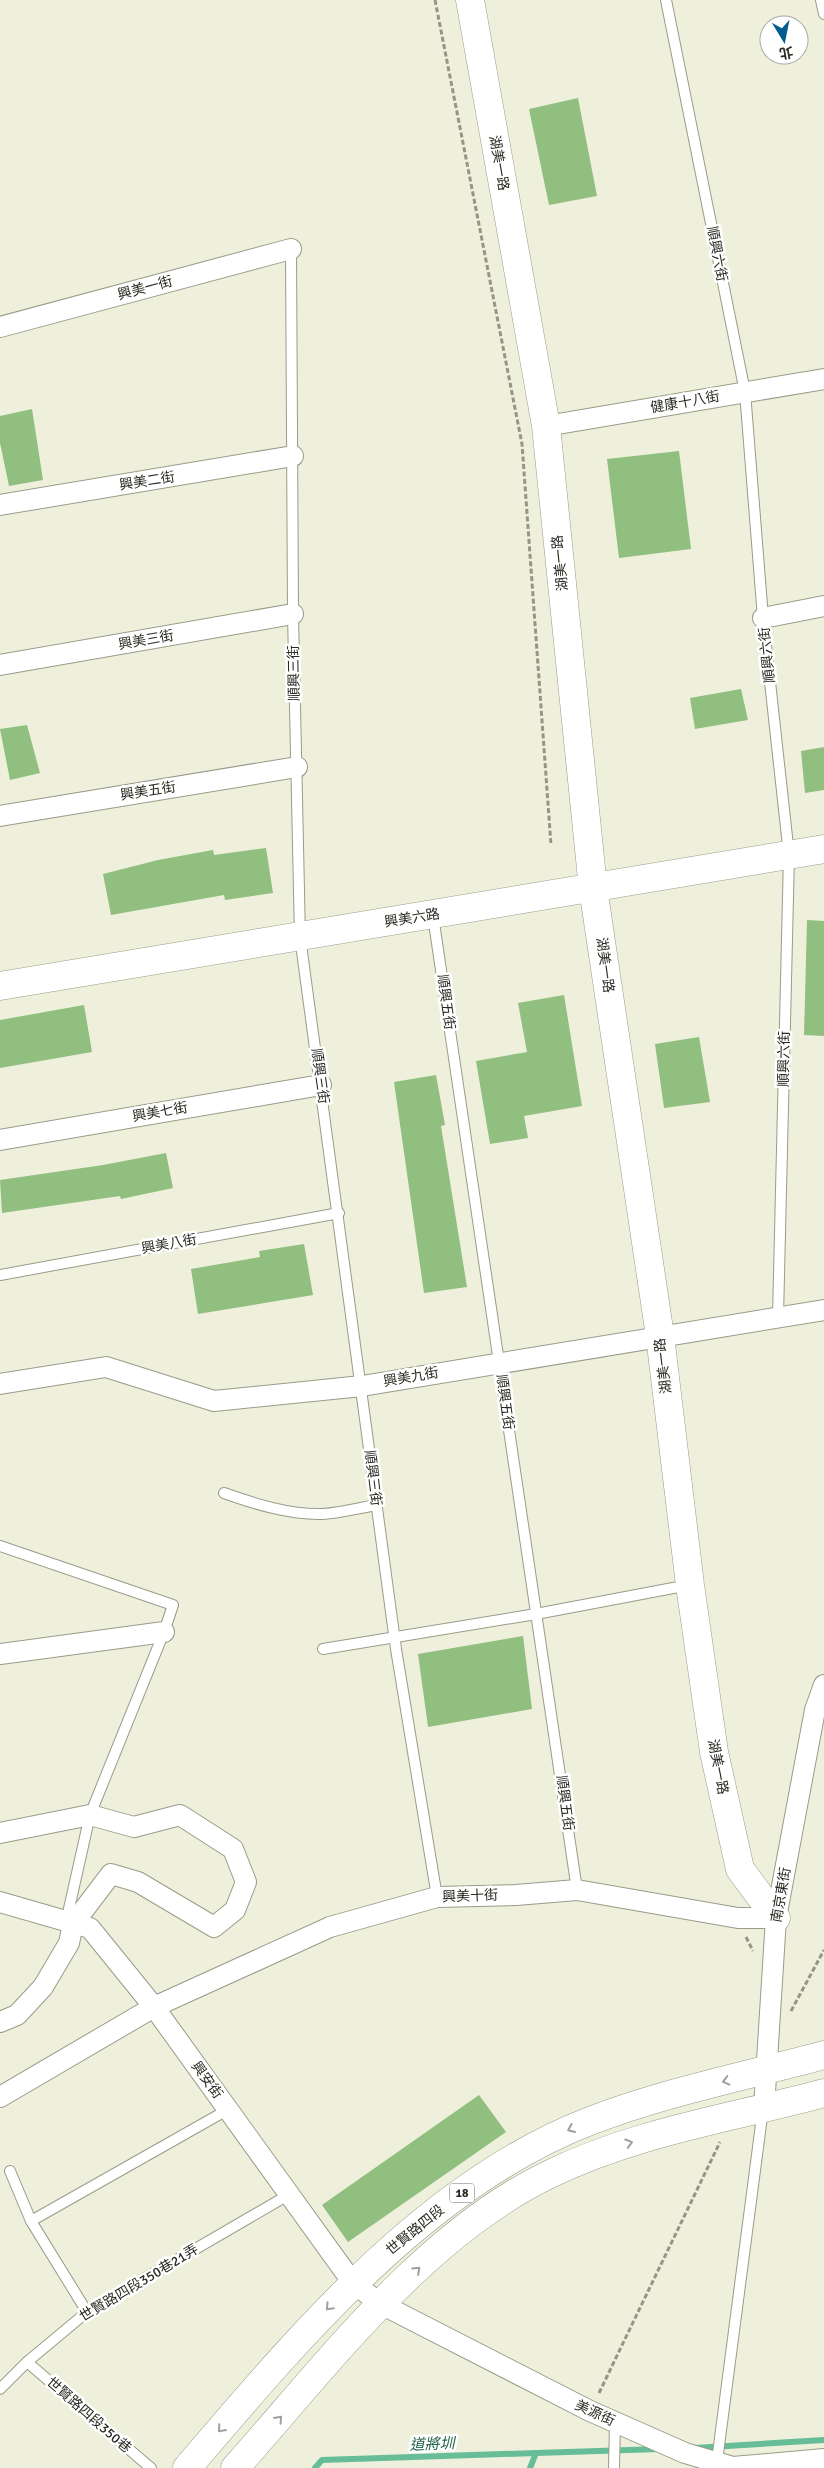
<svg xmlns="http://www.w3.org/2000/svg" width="824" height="2468" font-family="Signika,'Noto Sans TC',sans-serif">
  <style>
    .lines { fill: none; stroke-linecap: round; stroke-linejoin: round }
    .stream { stroke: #66bd97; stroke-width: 6 }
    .building { fill: #90bf7f }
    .lane-casing { stroke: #9a9b89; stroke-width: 12 }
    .street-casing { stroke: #9a9b89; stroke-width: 22 }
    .secondary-casing { stroke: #9a9b89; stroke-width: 29 }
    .primary-casing { stroke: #9a9b89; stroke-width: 29 }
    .path { stroke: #949587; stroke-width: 3; stroke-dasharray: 5 2.5; stroke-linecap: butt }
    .lane { stroke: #fff; stroke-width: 10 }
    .street { stroke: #fff; stroke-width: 20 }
    .secondary { stroke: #fff; stroke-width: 28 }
    .primary { stroke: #fff; stroke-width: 28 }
    .oneway { stroke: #9f9f9c }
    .labels { text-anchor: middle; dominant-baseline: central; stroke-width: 5; stroke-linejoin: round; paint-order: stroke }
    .shield { fill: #fff; stroke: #696a65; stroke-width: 1 }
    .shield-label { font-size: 12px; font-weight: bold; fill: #292a23 }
    .street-label { font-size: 14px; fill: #292a23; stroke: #fff }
    .water-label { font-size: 15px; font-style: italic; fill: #23644a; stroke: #fff }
  </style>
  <rect width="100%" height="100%" fill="#eef0dc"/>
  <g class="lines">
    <g class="stream">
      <polyline points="695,2448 824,2440"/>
      <polyline points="536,2453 660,2449"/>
      <polyline points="315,2468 322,2460 536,2453 530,2468"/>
    </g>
  </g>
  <g class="building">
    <polygon points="578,98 597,196 549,205 529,109"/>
    <polygon points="32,409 43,480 9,486 0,443 0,416"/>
    <polygon points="679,451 691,549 619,558 607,459"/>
    <polygon points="741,689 748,720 695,729 690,698"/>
    <polygon points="27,725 40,773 10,780 0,729"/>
    <polygon points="824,747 824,790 805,793 801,751"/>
    <polygon points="266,848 273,893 225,900 224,895 111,915 103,874 158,860 213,850 214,855"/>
    <polygon points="807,920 824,921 824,1036 804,1035"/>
    <polygon points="564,995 582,1106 524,1116 528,1138 490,1144 476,1061 527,1052 518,1003"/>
    <polygon points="84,1005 92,1052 0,1068 0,1020"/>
    <polygon points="699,1037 710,1102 664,1108 655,1044"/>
    <polygon points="436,1075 445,1125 441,1126 467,1287 424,1293 394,1082"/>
    <polygon points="166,1153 173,1188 121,1199 120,1196 2,1213 0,1180 103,1165"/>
    <polygon points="304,1244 313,1295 198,1314 191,1269 260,1257 259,1251"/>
    <polygon points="523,1636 532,1709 428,1727 418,1654"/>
    <polygon points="479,2095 506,2132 348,2242 322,2205"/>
  </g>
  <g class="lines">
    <defs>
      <g id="lane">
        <polyline points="666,0 745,392 763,618 789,855 778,1317"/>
        <polyline points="821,0 824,14"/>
        <polyline points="291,249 293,614 300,937 396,1649 437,1897"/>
        <polyline points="433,916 577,1890"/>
        <polyline points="0,1275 339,1213"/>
        <path d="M224 1493C255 1504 290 1515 323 1514 340 1513 359 1508 377 1505"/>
        <polyline points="0,1546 173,1605 164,1632 90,1815 66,1922"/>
        <polyline points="323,1649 536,1614 689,1585"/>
        <polyline points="10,2171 31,2221 87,2312"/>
        <polyline points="31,2221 229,2109"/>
        <polyline points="27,2362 151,2468"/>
        <polyline points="0,2389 27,2362 87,2312 290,2194"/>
        <polyline points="717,2461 763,2109"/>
        <polyline points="614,2468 615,2422"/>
      </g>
      <g id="street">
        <polyline points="0,327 291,249"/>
        <polyline points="546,426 824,379"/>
        <polyline points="0,505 293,456"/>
        <polyline points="763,618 824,606"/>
        <polyline points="0,665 293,614"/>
        <polyline points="0,816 297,767"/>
        <polyline points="0,1140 321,1085"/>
        <polyline points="0,1384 106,1367 214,1401 362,1386 824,1310"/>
        <polyline points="0,1654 164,1632"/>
        <polyline points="0,1833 90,1815 134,1827 180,1815 233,1849 246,1882 235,1910 214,1927 138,1882 111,1874 73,1924 69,1943 43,1987 17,2015 0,2022"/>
        <polyline points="0,1902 90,1928 154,2007 353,2283 381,2304 590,2411 685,2453 733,2467 824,2459"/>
        <polyline points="0,2097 154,2007 330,1927 437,1897 516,1895 577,1890 738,1918 776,1918"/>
        <polyline points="764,2108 776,1918 815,1710 824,1685"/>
      </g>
      <g id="secondary">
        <polyline points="470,0 546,426 593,888 660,1336 690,1585 714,1752 740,1869 776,1918"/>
        <polyline points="0,986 824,849"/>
      </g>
      <g id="primary">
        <path d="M187 2468C298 2338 426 2184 590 2121 665 2092 746 2076 824 2055"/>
        <path d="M235 2468C327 2365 423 2235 550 2174 636 2132 732 2118 824 2093"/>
      </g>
    </defs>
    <use href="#lane" class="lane-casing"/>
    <use href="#street" class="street-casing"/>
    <use href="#secondary" class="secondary-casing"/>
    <use href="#primary" class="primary-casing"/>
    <g class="path">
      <polyline points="435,0 522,444 551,845"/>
      <polyline points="746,1937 753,1951"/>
      <polyline points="791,2011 824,1950"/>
      <polyline points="599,2393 720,2142"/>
    </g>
    <use href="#lane" class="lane"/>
    <use href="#street" class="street"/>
    <use href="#secondary" class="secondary"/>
    <use href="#primary" class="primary"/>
  </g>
  <defs><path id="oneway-chevron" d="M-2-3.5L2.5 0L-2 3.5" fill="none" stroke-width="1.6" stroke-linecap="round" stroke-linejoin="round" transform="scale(1.25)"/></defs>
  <g class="oneway">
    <use href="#oneway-chevron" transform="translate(726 2081) rotate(165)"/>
    <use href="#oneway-chevron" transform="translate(571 2129) rotate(156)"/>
    <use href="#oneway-chevron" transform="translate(629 2143) rotate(-16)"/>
    <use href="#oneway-chevron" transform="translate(417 2270) rotate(-43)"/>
    <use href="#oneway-chevron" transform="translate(329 2307) rotate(134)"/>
    <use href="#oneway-chevron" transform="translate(279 2419) rotate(-48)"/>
    <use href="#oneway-chevron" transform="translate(221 2429) rotate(131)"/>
  </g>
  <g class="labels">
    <rect class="shield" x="449.5" y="2183.5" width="25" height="19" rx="4"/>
    <g class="shield-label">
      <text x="462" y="2193">18</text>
    </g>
    <g class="street-label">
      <text transform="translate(499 163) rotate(80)">湖美一路</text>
      <text transform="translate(717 254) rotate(79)">順興六街</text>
      <text transform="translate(145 288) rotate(-15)">興美一街</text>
      <text transform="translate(685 402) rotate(-10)">健康十八街</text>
      <text transform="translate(147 481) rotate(-9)">興美二街</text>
      <text transform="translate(560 563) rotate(-96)">湖美一路</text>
      <text transform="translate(146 640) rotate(-10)">興美三街</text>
      <text transform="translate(767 655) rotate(-96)">順興六街</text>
      <text transform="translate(294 673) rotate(-91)">順興三街</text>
      <text transform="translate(148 791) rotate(-9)">興美五街</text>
      <text transform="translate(412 918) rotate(-9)">興美六路</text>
      <text transform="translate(605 965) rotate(82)">湖美一路</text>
      <text transform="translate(446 1002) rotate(82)">順興五街</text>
      <text transform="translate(784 1059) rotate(-89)">順興六街</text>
      <text transform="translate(320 1076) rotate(82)">順興三街</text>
      <text transform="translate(160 1112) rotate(-10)">興美七街</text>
      <text transform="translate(169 1244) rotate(-10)">興美八街</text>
      <text transform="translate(663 1366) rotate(-97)">湖美一路</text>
      <text transform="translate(411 1377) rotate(-10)">興美九街</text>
      <text transform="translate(505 1402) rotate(82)">順興五街</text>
      <text transform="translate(373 1478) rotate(83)">順興三街</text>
      <text transform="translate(718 1767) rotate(79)">湖美一路</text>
      <text transform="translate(565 1803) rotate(82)">順興五街</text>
      <text transform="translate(781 1895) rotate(-80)">南京東街</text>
      <text transform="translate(470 1896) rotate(-2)">興美十街</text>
      <text transform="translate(207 2080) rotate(54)">興安街</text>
      <text transform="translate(415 2230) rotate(-39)">世賢路四段</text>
      <text transform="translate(139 2283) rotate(-31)">世賢路四段350巷21弄</text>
      <text transform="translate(595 2413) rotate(25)">美源街</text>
      <text transform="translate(89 2415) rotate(41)">世賢路四段350巷</text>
    </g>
    <g class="water-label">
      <text transform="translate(432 2444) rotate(-2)">道將圳</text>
    </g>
  </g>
  <g transform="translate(784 40) rotate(170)"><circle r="24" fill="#ffffff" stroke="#a9aaa7"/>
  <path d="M0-4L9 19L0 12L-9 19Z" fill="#025c8d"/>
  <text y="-8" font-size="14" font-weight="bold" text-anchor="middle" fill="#292a23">北</text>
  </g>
</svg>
